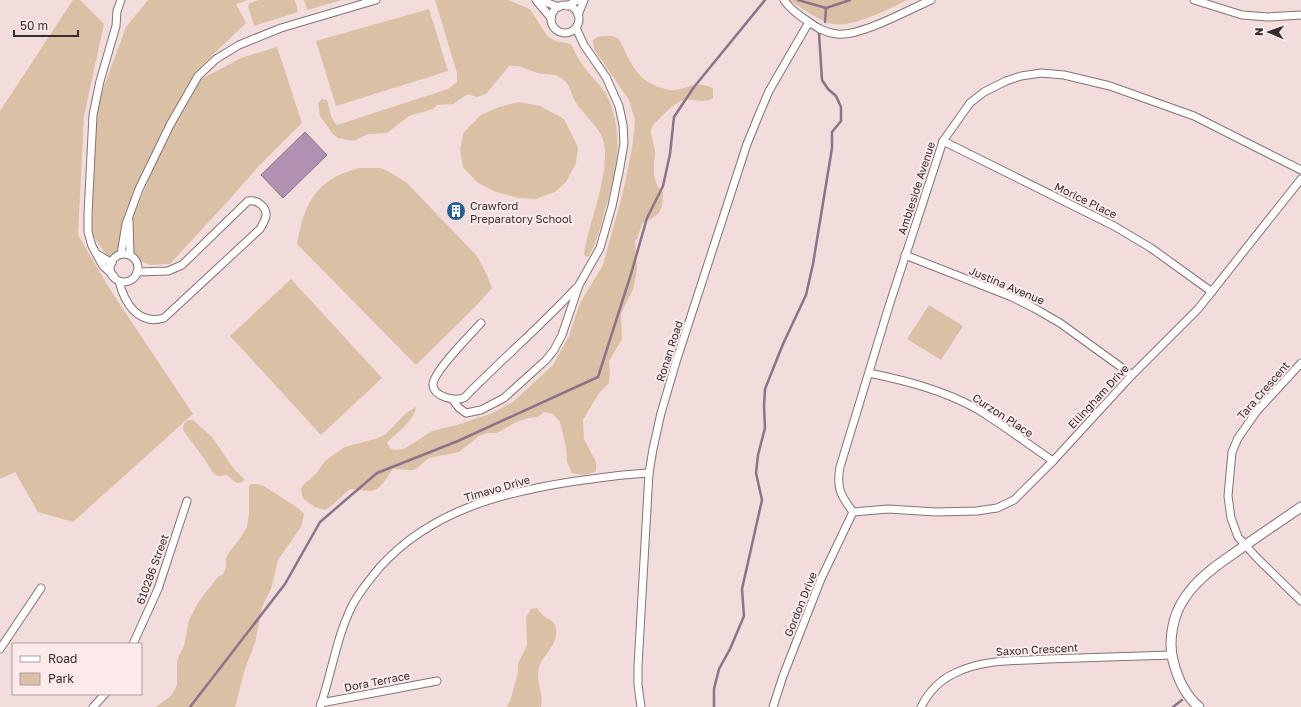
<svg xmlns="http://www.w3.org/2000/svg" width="1301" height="707" font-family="'Golos Text',sans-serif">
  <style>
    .green { fill: #dac1a5 }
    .water { fill: #b191b2; stroke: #8c738a }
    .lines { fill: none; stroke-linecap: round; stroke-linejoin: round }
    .stream { stroke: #8c738a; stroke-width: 2.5 }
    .minor-casing { stroke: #867272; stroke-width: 9 }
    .tertiary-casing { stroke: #867272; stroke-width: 11 }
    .minor { stroke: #fff; stroke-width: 7 }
    .tertiary { stroke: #fff; stroke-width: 9 }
    .labels { text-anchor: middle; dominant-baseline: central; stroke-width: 4; stroke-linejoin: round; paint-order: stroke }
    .street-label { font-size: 11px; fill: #352c2c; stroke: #fceaea }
    .poi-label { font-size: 11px; fill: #352c2c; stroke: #fceaea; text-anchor: start }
  </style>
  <rect width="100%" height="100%" fill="#f2dcdc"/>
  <g class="green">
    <polygon points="73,0 80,0 104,24 84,116 78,235 111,291 193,414 73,522 38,512 15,472 0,479 0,111"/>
    <polygon points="148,0 248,0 236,4 246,23 196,71 166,125 112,263 92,234 94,113 126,27"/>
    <polygon points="259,0 295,0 298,12 254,26 248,6 250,3"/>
    <polygon points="304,0 342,0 307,10"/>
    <path d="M435 0H508L530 9 548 37 556 41 571 44C575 52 579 61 585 68 593 79 605 89 610 102 624 140 616 173 605 210 601 226 597 241 589 256L586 257 584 254C588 224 615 163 601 135 595 123 582 113 575 101 571 94 570 85 564 80 555 72 545 76 535 72 523 69 522 65 509 66L486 94 477 97 468 94 453 104 437 105 433 109 409 116 387 133 368 134 354 141 338 138 333 134 320 116 318 103 322 99 327 100C330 108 330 120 337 125L448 89 457 82V73Z"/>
    <path d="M789 0H907C889 9 849 30 829 23 816 19 801 7 789 0Z"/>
    <polygon points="429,9 448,71 336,106 316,41"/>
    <path d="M603 36H612L619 39C630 61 636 81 662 88 668 90 674 91 680 89 696 85 696 82 713 88V98C704 105 691 97 681 101 672 105 666 112 659 119 656 122 651 126 651 131 651 139 656 147 655 155 653 168 652 183 663 192 663 213 660 214 642 224L637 239 635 240 637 268 633 290 625 305 621 314 622 339 609 361 610 372 609 383 599 393 583 420 584 439 596 462V471C587 476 581 475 572 473L567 462 566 447 560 422 553 414 544 412 538 417 528 418 516 422 497 433H487L479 436 459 452 429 458 416 469 413 470 393 469C387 476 381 491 370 491 364 491 357 489 350 489L330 507 325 510 315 507 305 500 302 496 301 489 304 484 316 474 325 461 333 455 345 447 378 438 386 434 406 413 416 407C415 420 396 433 387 443L390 448 395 450 404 449 432 431 457 425 492 413 513 402 553 365 569 336 580 303 603 265 623 192 632 149 635 121 629 100 594 49 593 40 597 37Z"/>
    <polygon points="277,47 302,123 258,167 228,201 170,264 150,265 137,259 132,250 131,221 173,122 196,82 241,58"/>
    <polygon points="519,102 540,106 564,119 578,147 576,163 566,182 555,192 535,199 518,198 496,192 478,183 463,167 460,149 464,132 481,115 499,107"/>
    <path d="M359 168H381L391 173 407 183 477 256 486 273 492 288 476 306 416 365 297 244C304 203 316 179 359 168Z"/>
    <polygon points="291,279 382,378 321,435 230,336"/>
    <polygon points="929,305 963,326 941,360 907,339"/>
    <polygon points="188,420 193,420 212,437 234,469 245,480 242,482 236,483 227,475 218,476 213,473 205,460 183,430 184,424"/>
    <polygon points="251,484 257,484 264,486 298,508 304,514 301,527 278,560 271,589 262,607 255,643 245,669 235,707 156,707 171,696 177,685 177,660 184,646 189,620 198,603 206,592 218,577 223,574 226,568 226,559 229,552 239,540 247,527 249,514 249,486"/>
    <path d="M537 608C539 611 542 615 545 617 549 620 553 620 555 625 561 642 544 653 539 667 535 681 544 693 541 707H506L510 702 518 672V663L525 650 527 645 526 617 531 609Z"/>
  </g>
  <polygon class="water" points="305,132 327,155 283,198 261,175"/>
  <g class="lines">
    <g class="stream">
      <polyline points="798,0 826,8 850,0"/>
      <polyline points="825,22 826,8"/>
      <polyline points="190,707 285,584 320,522 377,473 458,441 598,377 631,274 647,218 663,186 670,154 674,117 694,87 765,0"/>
      <polyline points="714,707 714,689 719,669 730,649 744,616 742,589 762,500 756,473 758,455 765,428 764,406 765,389 783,344 806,295 813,264 832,148 832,132 841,121 841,107 836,96 828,89 822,80 819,34"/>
      <polyline points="1173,707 1182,700"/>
    </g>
    <defs>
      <g id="minor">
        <polyline points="536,0 551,18"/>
        <polyline points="539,0 559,7"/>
        <path d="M784 0C790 9 797 14 806 20 816 27 825 33 837 34 860 37 908 10 931 0"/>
        <polyline points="1194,0 1242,15 1268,17 1301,15"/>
        <circle cx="565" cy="19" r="14"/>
        <polyline points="567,6 578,0"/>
        <polyline points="578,15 584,0"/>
        <polyline points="943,141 1114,226 1151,248 1212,292"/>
        <polyline points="129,221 130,255"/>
        <polyline points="97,254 112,263"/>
        <polyline points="121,254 126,224 139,189 170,125 198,76 216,59 239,45 281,28 376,0"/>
        <circle cx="124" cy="268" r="14"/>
        <polyline points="905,255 1012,297 1034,308 1060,323 1132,375"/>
        <polyline points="114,276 103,266 92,246 88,232 88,214 93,115 100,81 116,26 117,11 121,0"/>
        <path d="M119 281C124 302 138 326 164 318L260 229C262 225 265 221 266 216 267 207 257 199 248 201L182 265 168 271 137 272"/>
        <path d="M481 323C471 334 434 371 433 384 432 396 456 403 465 397 501 360 541 326 576 288"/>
        <polyline points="1301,363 1257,411 1238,438 1232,452 1228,496 1231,518 1238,537 1257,558 1301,601"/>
        <path d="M869 373C907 381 943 390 977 409 1003 425 1028 444 1053 461"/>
        <polyline points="453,400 459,408 466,413 481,410 504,398 546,360 554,350 562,335 579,285 600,248 612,206 620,167 624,143 623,125 619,106 606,77 584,45 576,28"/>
        <path d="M853 512C841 496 836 488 840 467L889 306 943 141 970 103 984 92 1006 81 1021 76 1041 73 1064 75 1110 86 1194 116 1301 170"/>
        <polyline points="853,512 888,509 936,512 977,511 997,508 1014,500 1053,461 1132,375 1198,309 1301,179"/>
        <polyline points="133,644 158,589 187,501"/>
        <polyline points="0,649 41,588"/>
        <polyline points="321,703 437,681"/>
        <polyline points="93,707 105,694"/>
        <path d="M320 707C332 673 336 638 352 606 359 592 370 579 380 567 431 510 504 492 576 481 600 478 624 474 649 473"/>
        <polyline points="641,707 638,685 638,666 649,473 653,449 661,413 676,362 747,144 758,117 769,91 809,22"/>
        <polyline points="773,707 783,676 821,579 853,512"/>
        <path d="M921 707C928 693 940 680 955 673 983 659 1016 661 1047 659 1089 658 1130 656 1172 655"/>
      </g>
      <path id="tertiary" d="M1199 707C1185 695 1177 677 1173 660 1168 641 1173 615 1184 599 1196 580 1215 566 1233 554 1255 538 1278 523 1301 507"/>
    </defs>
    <use href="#minor" class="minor-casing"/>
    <use href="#tertiary" class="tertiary-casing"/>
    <use href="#minor" class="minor"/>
    <use href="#tertiary" class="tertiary"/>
  </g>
  <defs>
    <symbol id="building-disc" viewBox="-11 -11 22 22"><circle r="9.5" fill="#1e5f94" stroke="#fceaea"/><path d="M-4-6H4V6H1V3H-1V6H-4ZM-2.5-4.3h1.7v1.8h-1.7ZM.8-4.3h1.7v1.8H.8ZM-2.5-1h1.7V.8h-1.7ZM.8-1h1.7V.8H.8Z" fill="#fff"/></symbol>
  </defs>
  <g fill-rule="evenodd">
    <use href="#building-disc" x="445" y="200" width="22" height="22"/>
  </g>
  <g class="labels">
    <g class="street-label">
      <text transform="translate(916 188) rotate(-72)">Ambleside Avenue</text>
      <text transform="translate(1086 200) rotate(26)">Morice Place</text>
      <text transform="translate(1007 285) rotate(23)">Justina Avenue</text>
      <text transform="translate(669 351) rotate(-72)">Ronan Road</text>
      <text transform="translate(1263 390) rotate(-49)">Tara Crescent</text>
      <text transform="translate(1098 396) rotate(-47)">Ellingham Drive</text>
      <text transform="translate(1003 415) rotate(33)">Curzon Place</text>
      <text transform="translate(497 488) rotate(-16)">Timavo Drive</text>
      <text transform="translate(152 569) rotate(-70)">610286 Street</text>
      <text transform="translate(800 604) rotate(-68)">Gordon Drive</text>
      <text transform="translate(1037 649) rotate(-3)">Saxon Crescent</text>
      <text transform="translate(377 681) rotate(-11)">Dora Terrace</text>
    </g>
    <g class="poi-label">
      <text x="470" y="205">Crawford<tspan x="470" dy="13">Preparatory School</tspan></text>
    </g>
  </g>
  <rect x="12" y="643" width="130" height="52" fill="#fceaea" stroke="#ac9e9e"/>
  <rect x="20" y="656" width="20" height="6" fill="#ffffff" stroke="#ac9e9e"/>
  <text x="48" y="663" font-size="12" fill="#352c2c">Road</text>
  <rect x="20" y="673" width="20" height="12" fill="#dac1a5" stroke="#ac9e9e"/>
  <text x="48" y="683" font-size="12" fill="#352c2c">Park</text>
  <g transform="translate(1269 32) rotate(272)" stroke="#fceaea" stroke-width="3" paint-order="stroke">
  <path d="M0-3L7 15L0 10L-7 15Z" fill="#352c2c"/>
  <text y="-6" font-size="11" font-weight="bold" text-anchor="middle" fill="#352c2c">N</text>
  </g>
  <path d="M14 30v6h64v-6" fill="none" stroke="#352c2c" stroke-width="2"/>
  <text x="20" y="30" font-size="12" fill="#352c2c" stroke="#fceaea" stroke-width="3" paint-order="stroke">50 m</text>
</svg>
